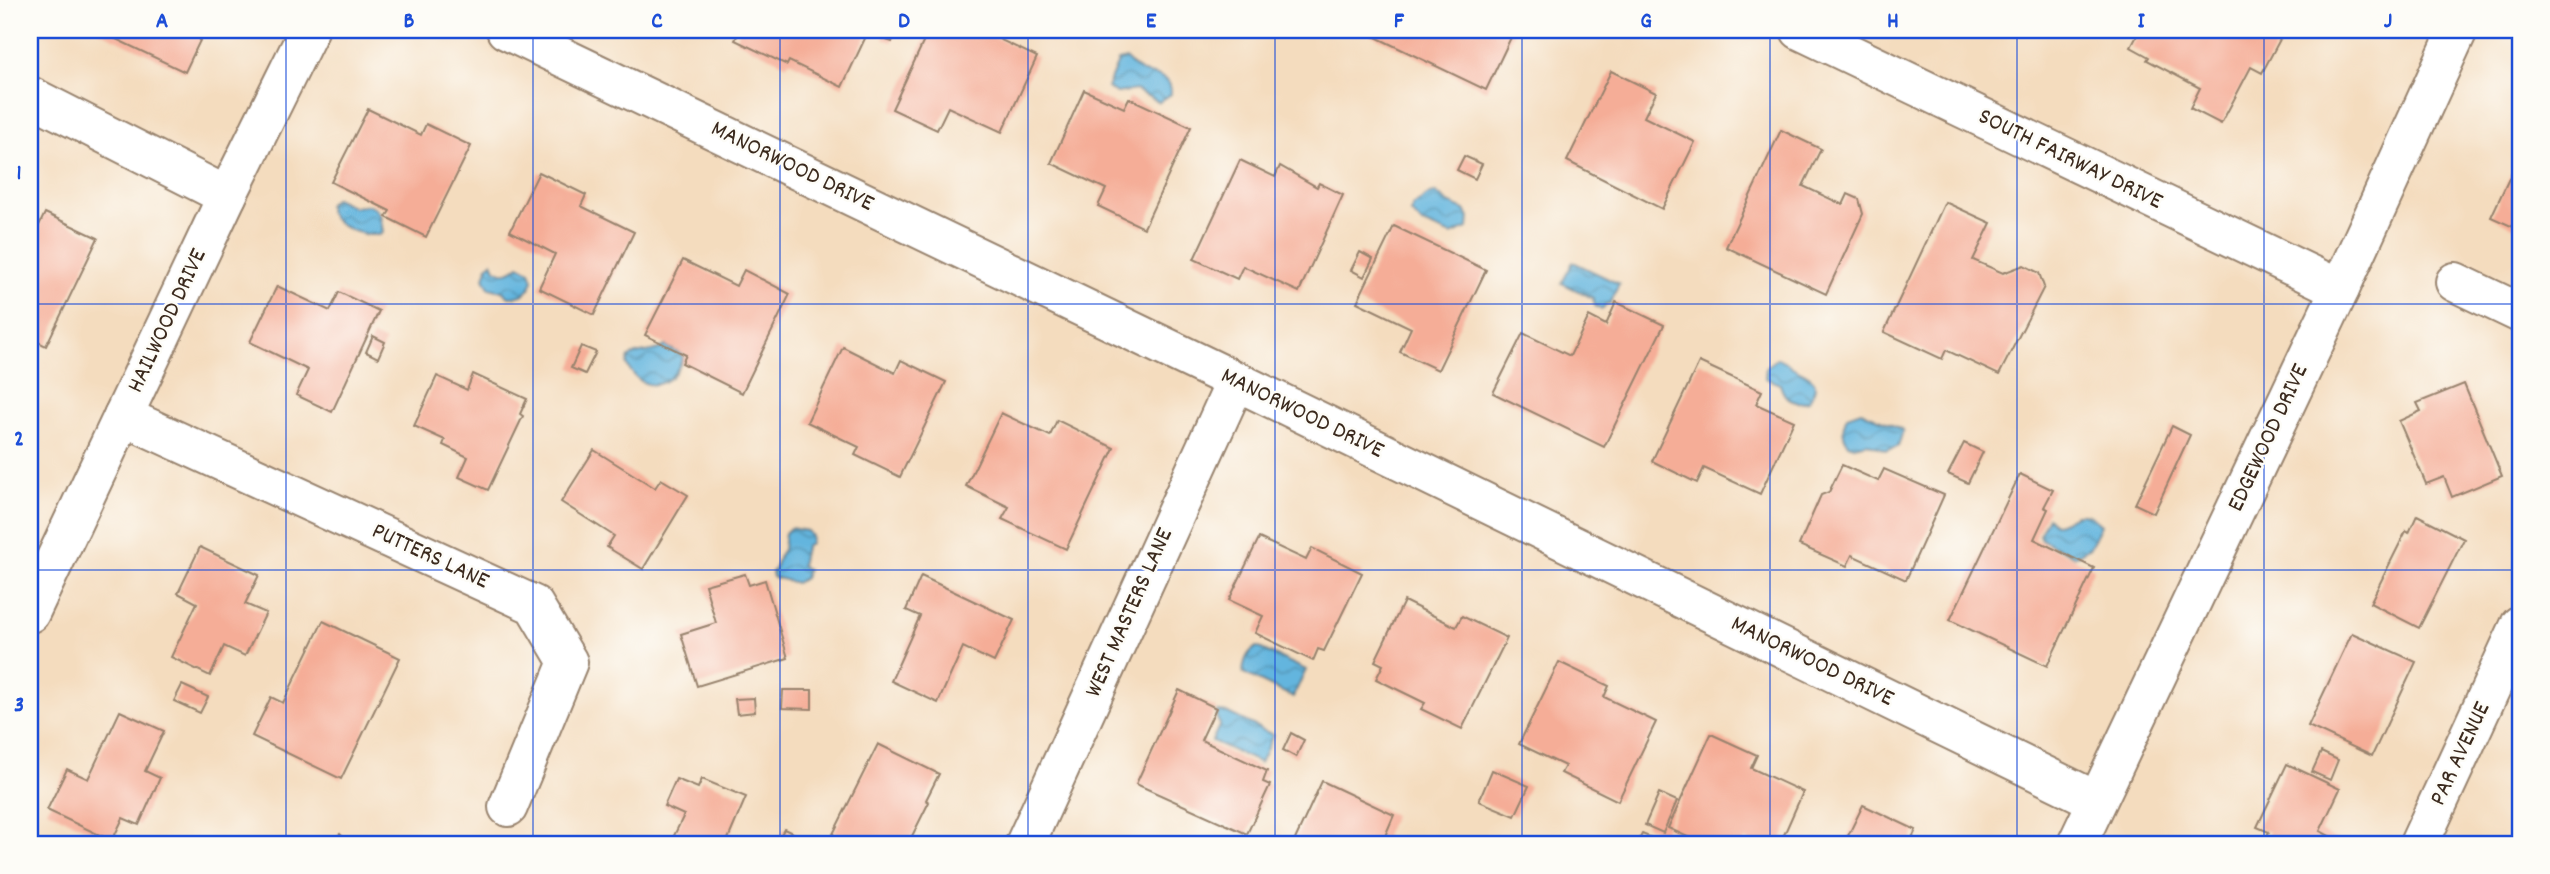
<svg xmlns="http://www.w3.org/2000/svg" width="2550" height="874" font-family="Dekko,sans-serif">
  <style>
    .water { fill: url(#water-waves); stroke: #4f707e; stroke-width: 2 }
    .building { fill: #f5ad97 }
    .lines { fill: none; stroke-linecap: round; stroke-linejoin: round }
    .minor-casing { stroke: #98836e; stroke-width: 42 }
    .minor { stroke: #fff; stroke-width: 38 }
    .grid { fill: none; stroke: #1d4ed8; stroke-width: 2; stroke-opacity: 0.55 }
    .labels { text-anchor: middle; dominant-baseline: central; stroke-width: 5; stroke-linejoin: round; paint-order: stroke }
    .street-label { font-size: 24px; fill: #3b2a1e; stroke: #fdfcf7 }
    .neatline { fill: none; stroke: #1d4ed8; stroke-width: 2.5 }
    .grid-label { font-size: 23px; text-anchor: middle; font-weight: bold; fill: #1d4ed8 }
  </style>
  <defs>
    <pattern id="water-waves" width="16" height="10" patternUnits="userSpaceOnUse" patternTransform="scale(1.75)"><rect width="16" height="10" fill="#63b5de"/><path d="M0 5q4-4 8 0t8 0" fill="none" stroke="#5393b3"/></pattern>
  </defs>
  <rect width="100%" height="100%" fill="#fdfcf7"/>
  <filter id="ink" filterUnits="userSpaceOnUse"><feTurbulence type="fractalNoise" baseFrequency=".0143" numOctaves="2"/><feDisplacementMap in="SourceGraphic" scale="14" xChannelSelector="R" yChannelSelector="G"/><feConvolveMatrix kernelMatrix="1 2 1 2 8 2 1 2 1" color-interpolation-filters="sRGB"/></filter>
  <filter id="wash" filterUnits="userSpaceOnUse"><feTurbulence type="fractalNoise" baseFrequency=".00686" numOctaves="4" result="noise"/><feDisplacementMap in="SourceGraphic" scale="28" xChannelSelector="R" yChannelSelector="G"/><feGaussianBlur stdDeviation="1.57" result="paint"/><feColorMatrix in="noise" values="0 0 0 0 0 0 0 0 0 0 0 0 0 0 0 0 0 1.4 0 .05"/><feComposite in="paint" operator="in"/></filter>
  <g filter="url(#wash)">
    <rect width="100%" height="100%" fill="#f4dcbe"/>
    <g class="water">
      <path d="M1126 59C1131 63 1134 68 1139 70 1154 79 1171 71 1171 94L1159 102 1136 90 1117 93 1107 88 1118 61Z"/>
      <polygon points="1436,193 1448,203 1465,210 1469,217 1468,228 1451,235 1422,223 1411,213 1413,206 1430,194"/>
      <path d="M335 198 353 207 369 205 375 208 380 215 383 232 380 235C361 236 329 226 328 205Z"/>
      <path d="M492 262 495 269C505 275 511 272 519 265L530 271 533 280C529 293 522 297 509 297L502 291 489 288 484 278 488 265Z"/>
      <polygon points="1573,262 1619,284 1610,304 1607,303 1602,309 1595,306 1593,298 1562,283"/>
      <path d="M665 346 681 354 683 358C671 387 645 396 627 365L629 357C641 350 654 354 665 346Z"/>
      <path d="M1777 358C1783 360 1787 363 1792 367 1808 376 1825 378 1808 401 1793 405 1784 399 1780 384L1765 378 1766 368Z"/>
      <path d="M1861 411 1903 430 1898 447 1886 450 1867 443 1854 446 1848 444C1842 433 1842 428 1847 416Z"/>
      <path d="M2083 514 2089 515 2101 525 2090 547 2074 556 2041 539 2039 535 2048 517 2054 524C2065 524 2071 513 2083 514Z"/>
      <path d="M790 528 807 531 811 536 810 544 805 547 801 565 807 570 804 578 796 583 773 577 772 572C779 565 776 556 783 550L785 533Z"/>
      <path d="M1257 647 1306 670 1293 697 1243 673C1244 662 1246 653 1257 647Z"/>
      <polygon points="1218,712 1228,713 1273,735 1260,763 1212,741 1220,724 1217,719"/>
    </g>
    <g id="blocks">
      <g class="building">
        <polygon points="97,30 205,30 185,72"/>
        <polygon points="740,30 869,30 842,87 789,61 787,65 735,40"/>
        <polygon points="887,30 896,31 892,42 883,39"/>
        <polygon points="929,30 980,30 1037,57 1002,132 948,107 937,130 892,109"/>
        <polygon points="1361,30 1511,30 1514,31 1486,90"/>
        <polygon points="2140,30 2285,30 2262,73 2251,67 2221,124 2190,108 2200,88 2147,60 2149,57 2131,47"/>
        <polygon points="1611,71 1656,93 1644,117 1695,142 1662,209 1567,161"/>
        <polygon points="1084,90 1124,108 1129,98 1191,127 1144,228 1098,206 1106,189 1051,163"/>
        <polygon points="368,109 421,135 426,124 471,146 426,237 386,217 390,211 331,182"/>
        <polygon points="1781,130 1821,149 1803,186 1843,205 1848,194 1859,199 1863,214 1826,294 1726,247"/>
        <polygon points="2520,155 2520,230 2491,217"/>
        <polygon points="1464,156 1482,164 1475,179 1457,170"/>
        <polygon points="1240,160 1275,177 1280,166 1317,187 1319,183 1343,195 1299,292 1243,266 1237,279 1194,259"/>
        <polygon points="539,172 586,195 581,206 634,232 594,315 539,288 555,254 510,231"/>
        <polygon points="1945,202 1991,223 1973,260 2003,273 2024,265 2039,273 2044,287 1999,375 1946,350 1942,359 1884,332"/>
        <polygon points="45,213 98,238 46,346 30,338 30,244"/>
        <polygon points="1394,226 1486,270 1438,370 1400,352 1411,328 1357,302"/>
        <polygon points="1360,252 1373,259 1364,277 1351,270"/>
        <polygon points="683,260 736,286 744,270 790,294 742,393 682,363 686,355 645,335"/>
        <polygon points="277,286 330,311 339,292 379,311 332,412 296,395 308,370 250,342"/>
        <polygon points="1616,302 1664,325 1604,447 1493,393 1523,333 1570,356 1589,316 1606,325"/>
        <polygon points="373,336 385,342 378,358 366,352"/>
        <polygon points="581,346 596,352 585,374 571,368"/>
        <polygon points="843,347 895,373 901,360 946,382 900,477 855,455 859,447 807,422"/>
        <polygon points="1699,362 1762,391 1756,404 1794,421 1760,494 1704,468 1697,483 1652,461"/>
        <polygon points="473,374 527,399 520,414 523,416 488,490 459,477 468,457 443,445 445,440 414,426 437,376 467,390"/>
        <polygon points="2464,384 2502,476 2452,497 2444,477 2426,484 2399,421 2421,411 2417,403"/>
        <polygon points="1001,413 1050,436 1057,420 1114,448 1066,549 1002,519 1009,507 966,486"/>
        <polygon points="2172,426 2190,435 2154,513 2135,504"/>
        <polygon points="1964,443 1983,452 1968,483 1948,474"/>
        <polygon points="594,450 655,488 661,479 688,495 643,569 607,547 614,536 561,502"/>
        <polygon points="1842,465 1878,481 1884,469 1944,495 1906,580 1852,555 1847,566 1799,545 1821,495 1829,492"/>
        <polygon points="2020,474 2053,490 2044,507 2048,509 2034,539 2094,568 2047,666 1950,620"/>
        <polygon points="2417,515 2464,539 2419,628 2370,603 2406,531 2409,533"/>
        <polygon points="1259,538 1306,560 1312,548 1362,573 1324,651 1318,649 1313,661 1255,633 1263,616 1229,600"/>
        <polygon points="200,547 259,575 245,604 266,613 245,656 224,646 210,676 171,657 197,603 178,593"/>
        <polygon points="745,574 749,585 765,580 788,658 697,686 681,634 716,623 705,585"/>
        <polygon points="921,576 1014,620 994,662 963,647 938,703 891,681 920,616 906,610"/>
        <polygon points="1404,601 1456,627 1462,616 1507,638 1462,729 1421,709 1425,703 1376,679 1383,665 1375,661"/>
        <polygon points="323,621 400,658 341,779 252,736 271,697 283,703"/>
        <polygon points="2352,633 2416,662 2372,756 2308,726"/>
        <polygon points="1559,662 1609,686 1604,697 1656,722 1618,801 1561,773 1565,766 1519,744"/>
        <polygon points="182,685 208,697 200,713 174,701"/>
        <polygon points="783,690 812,690 812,709 782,708"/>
        <polygon points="1179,690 1216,708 1201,740 1267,771 1263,782 1270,785 1247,834 1136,784"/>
        <polygon points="754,698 755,712 737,714 735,699"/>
        <polygon points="120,711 164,731 145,771 160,778 139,825 123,818 112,841 47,810 67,769 88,779"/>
        <polygon points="1291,733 1304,740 1296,757 1283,750"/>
        <polygon points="1711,734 1757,755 1751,768 1803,792 1780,844 1754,844 1745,840 1743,844 1716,844 1708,841 1706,844 1703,844 1668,828"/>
        <polygon points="878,744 939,774 926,800 929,802 908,844 828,844"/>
        <polygon points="2321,752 2338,760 2330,780 2312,772"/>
        <polygon points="2287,764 2340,789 2320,831 2337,840 2334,844 2263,844 2269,832 2257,827"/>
        <polygon points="1492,770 1529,786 1515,816 1479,801"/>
        <polygon points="676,779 698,788 702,779 746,797 726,844 670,844 684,815 664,806"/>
        <polygon points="1322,781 1394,815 1385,836 1403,844 1293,844"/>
        <polygon points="1659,793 1677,801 1663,833 1645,825"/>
        <polygon points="1863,805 1916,830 1909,844 1844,844"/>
        <polygon points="784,829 803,838 799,844 776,844"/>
        <polygon points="340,834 350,844 329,844"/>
        <polygon points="1642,834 1659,841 1657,844 1637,844"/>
      </g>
    </g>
  </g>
  <g filter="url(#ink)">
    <use href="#blocks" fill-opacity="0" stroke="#98836e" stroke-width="2"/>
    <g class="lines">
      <defs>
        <g id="minor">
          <polyline points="506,30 1236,381 2097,801"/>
          <polyline points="1800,30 2340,289"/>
          <polyline points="30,96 227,196"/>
          <polyline points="2455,282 2520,313"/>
          <polyline points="123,416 534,605 568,662 508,807"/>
          <polyline points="30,613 227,196 309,30"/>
          <polyline points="1025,844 1236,381"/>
          <polyline points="2077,844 2340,289 2458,30"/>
          <polyline points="2419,844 2520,625"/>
        </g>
      </defs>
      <use href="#minor" class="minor-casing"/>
      <use href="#minor" class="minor"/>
    </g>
  </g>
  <path class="grid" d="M286 30V844M533 30V844M780 30V844M1028 30V844M1275 30V844M1522 30V844M1770 30V844M2017 30V844M2264 30V844M30 304H2520M30 570H2520"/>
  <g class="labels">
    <g class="street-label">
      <text transform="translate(2070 160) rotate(26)">SOUTH FAIRWAY DRIVE</text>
      <text transform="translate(792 167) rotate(26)">MANORWOOD DRIVE</text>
      <text transform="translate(168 321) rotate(-65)">HAILWOOD DRIVE</text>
      <text transform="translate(1302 414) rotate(26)">MANORWOOD DRIVE</text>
      <text transform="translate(2269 438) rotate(-65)">EDGEWOOD DRIVE</text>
      <text transform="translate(430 557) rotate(25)">PUTTERS LANE</text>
      <text transform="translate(1130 613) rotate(-66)">WEST MASTERS LANE</text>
      <text transform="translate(1812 662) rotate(26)">MANORWOOD DRIVE</text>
      <text transform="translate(2461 754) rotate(-65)">PAR AVENUE</text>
    </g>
  </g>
  <rect width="2550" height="874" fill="none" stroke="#fdfcf7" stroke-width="77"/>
  <rect x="38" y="38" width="2474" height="798" class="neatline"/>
  <g class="grid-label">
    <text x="162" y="27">A</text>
    <text x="409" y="27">B</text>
    <text x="657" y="27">C</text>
    <text x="904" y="27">D</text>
    <text x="1151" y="27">E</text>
    <text x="1399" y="27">F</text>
    <text x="1646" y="27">G</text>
    <text x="1893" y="27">H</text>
    <text x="2141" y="27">I</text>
    <text x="2388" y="27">J</text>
    <text x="19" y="179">1</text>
    <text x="19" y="445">2</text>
    <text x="19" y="711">3</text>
  </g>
</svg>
